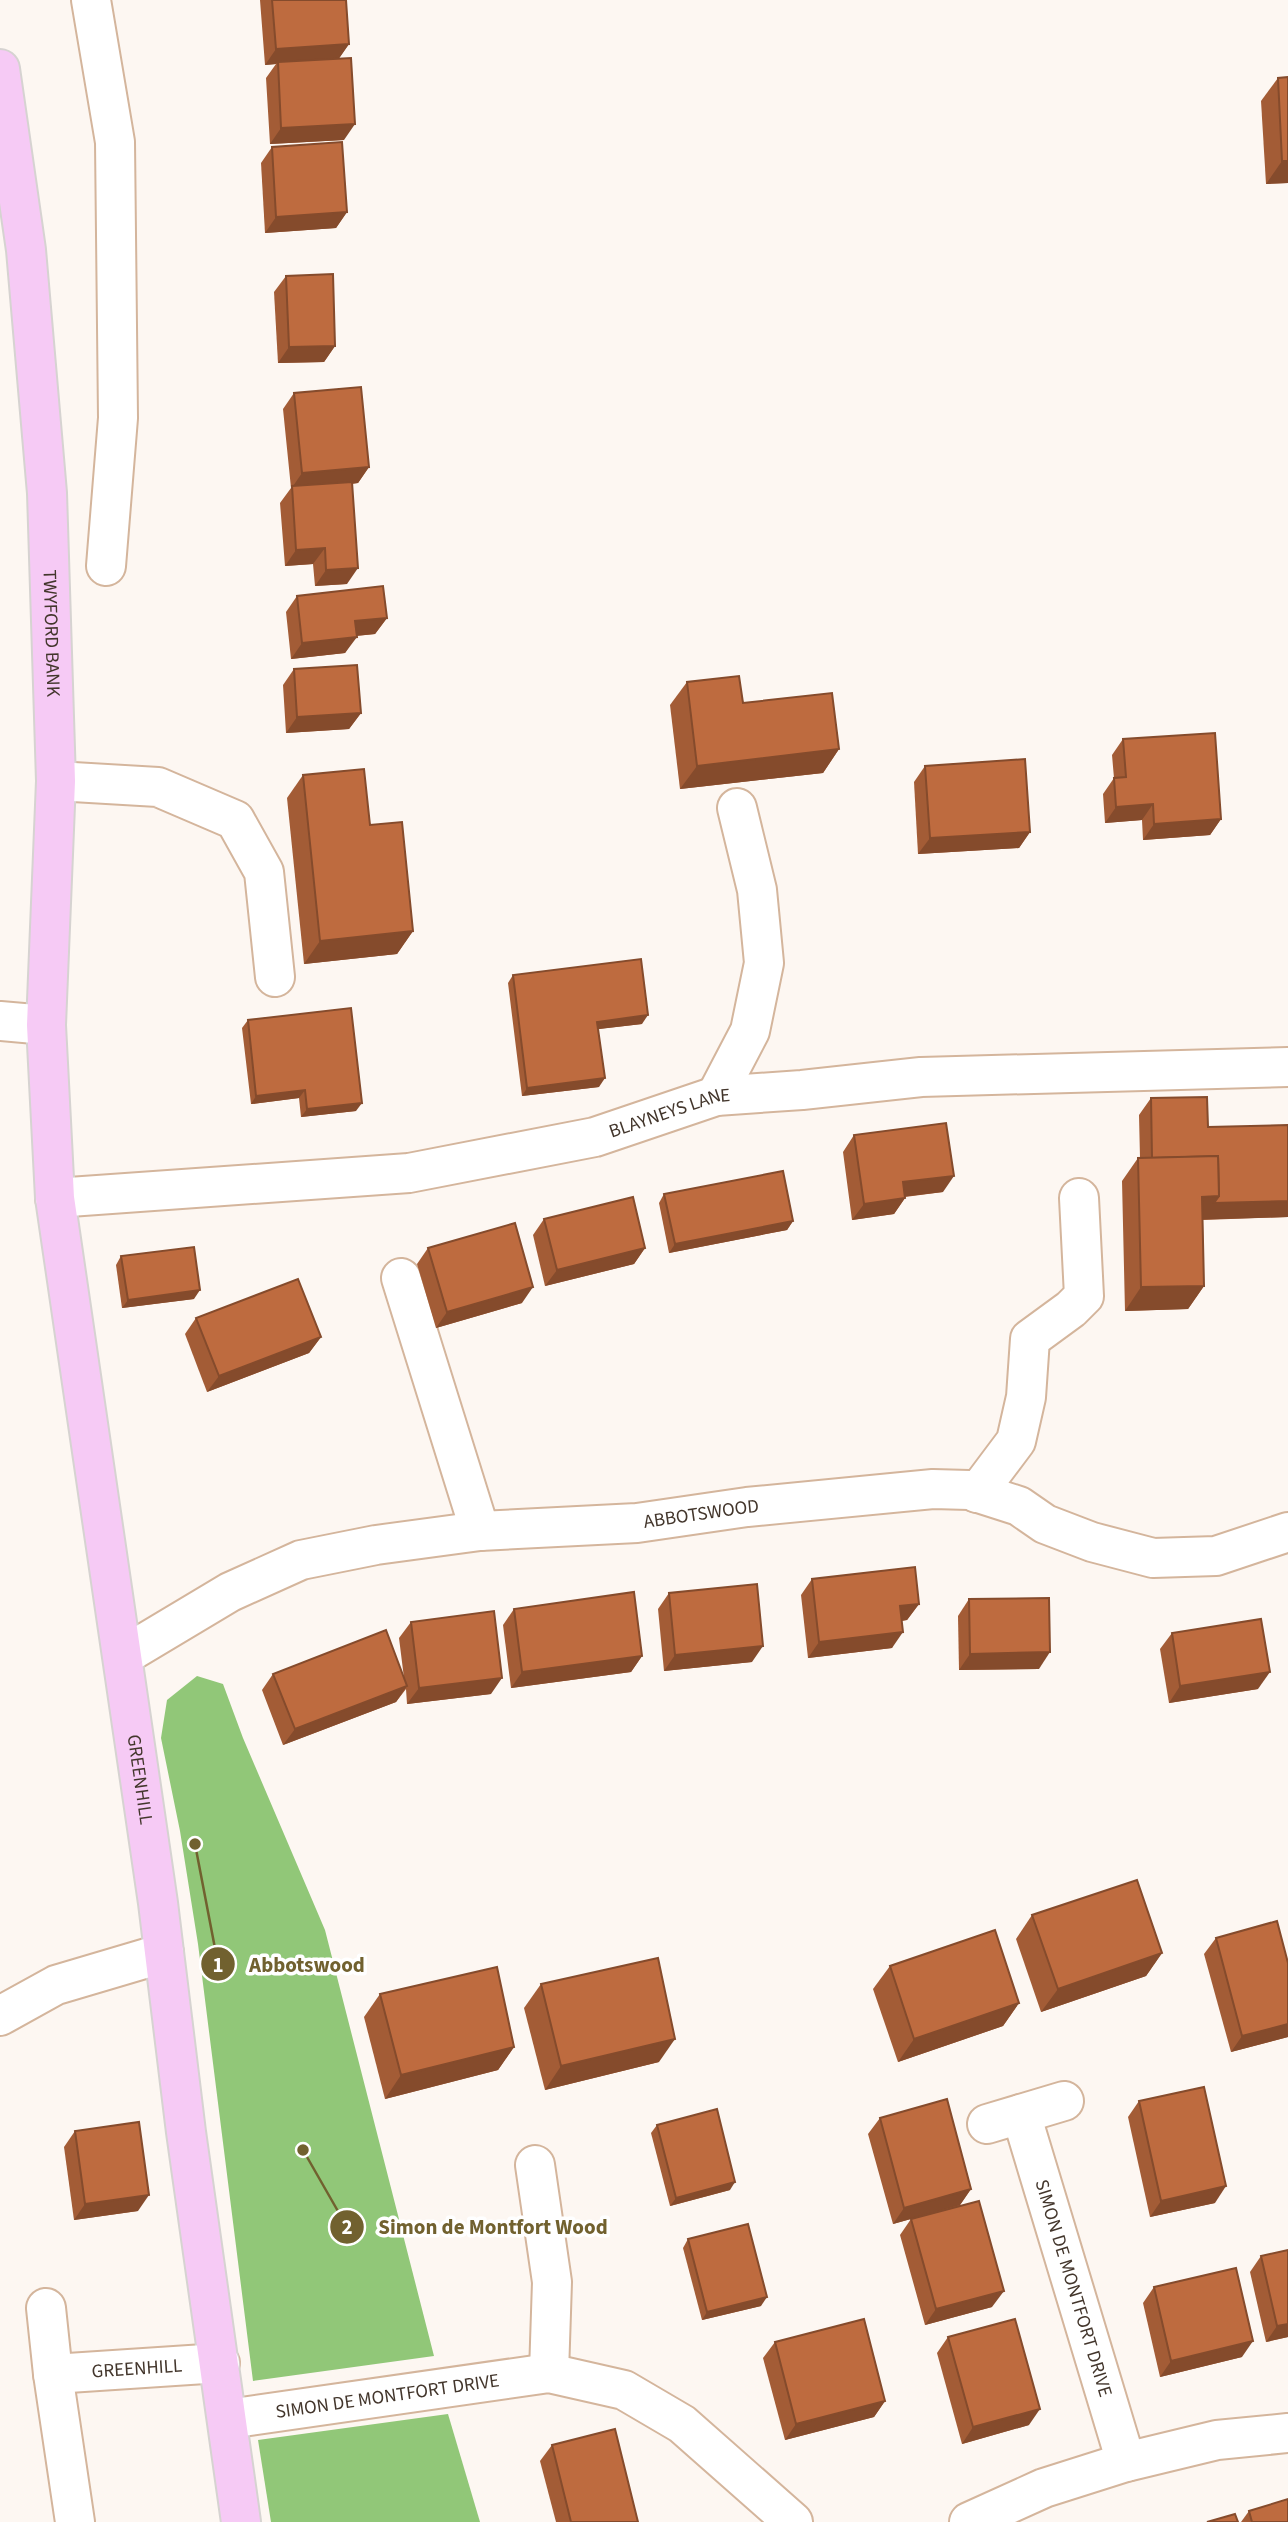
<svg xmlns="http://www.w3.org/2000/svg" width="1288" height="2522" font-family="'Source Sans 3',sans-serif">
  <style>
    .forest { fill: #91c778 }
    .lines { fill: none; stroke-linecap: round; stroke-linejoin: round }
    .minor-casing { stroke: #d4b59c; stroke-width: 42 }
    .major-casing { stroke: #d6d3d1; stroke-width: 42 }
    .minor { stroke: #fff; stroke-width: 38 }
    .major { stroke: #f6caf5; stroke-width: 38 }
    .wall { fill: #a35c36 }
    .shaded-wall { fill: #854b2c }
    .building { fill: #be6b3f; stroke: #854b2c; stroke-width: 2 }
    .labels { text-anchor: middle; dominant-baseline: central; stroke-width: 7; stroke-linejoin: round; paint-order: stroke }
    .street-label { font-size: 19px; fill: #43362c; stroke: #fff }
    .leader { fill: none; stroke: #71612f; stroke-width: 2.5 }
    .callout-dot { fill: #71612f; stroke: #fff; stroke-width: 2.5 }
    .mark-label { font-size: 21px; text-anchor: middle; font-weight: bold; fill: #fff }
    .callout-label { font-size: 21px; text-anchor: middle; font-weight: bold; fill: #71612f; stroke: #fff; stroke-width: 7; stroke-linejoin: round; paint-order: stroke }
  </style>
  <rect width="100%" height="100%" fill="#fdf7f2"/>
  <g class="forest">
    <polygon points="197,1676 223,1684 243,1738 325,1930 434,2356 253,2381 198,1944 180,1831 161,1738 167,1700"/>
    <polygon points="448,2414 480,2522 271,2522 258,2440"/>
  </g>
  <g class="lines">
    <defs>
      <g id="minor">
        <polyline points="91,0 115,142 118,418 106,566"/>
        <polyline points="56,781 158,787 235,820 264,872 275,977"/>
        <polyline points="0,1021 46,1025"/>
        <polyline points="716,1096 750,1031 764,963 757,890 737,808"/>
        <path id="s1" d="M55 1198 409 1173 595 1137 716 1096 802 1090 921 1077 1288 1067"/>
        <polyline points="401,1278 480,1531"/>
        <polyline points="977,1493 1016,1441 1026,1397 1030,1339 1071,1309 1084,1296 1079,1198"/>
        <path id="s2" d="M123 1656 230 1592 301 1560 376 1545 480 1531 637 1523 747 1507 933 1489 969 1490 1019 1506 1045 1524 1092 1542 1153 1558 1216 1556 1288 1532"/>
        <polyline points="0,2016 56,1985 164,1953"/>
        <path id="s3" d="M1021 2114 1126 2462"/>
        <polyline points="987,2124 1064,2101"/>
        <polyline points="535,2165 552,2282 549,2373"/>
        <polyline points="46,2308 53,2374 75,2522"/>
        <path id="s4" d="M53 2374 220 2363"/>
        <path id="s5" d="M228 2419 549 2373 624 2390 682 2424 793 2522"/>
        <polyline points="969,2522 1044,2488 1126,2462 1217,2440 1288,2433"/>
      </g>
      <g id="major">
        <path id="s6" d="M0 69 26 250 47 493 56 781 46 1025 55 1198 158 1903 186 2132 241 2522"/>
      </g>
    </defs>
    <use href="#minor" class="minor-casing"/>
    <use href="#major" class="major-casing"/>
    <use href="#minor" class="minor"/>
    <use href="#major" class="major"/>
  </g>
  <g class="wall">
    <polygon points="260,0 346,0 349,44 339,58 344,140 270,144 266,78 276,64 265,65"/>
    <polygon points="1288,77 1288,183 1266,184 1261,101 1278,78"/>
    <polygon points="272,147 347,212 336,228 265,233 261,163"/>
    <polygon points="286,276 335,346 324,362 278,363 274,292"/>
    <polygon points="294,393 369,467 358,483 352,484 347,584 315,586 313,564 285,566 280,503 291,488 283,409"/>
    <polygon points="297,596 387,618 375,634 356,636 345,653 291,659 286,612"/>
    <polygon points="294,669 361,713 349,729 286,733 283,685"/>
    <polygon points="687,682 743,703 839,749 823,773 680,789 670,705"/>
    <polygon points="1123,739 1221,819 1210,835 1143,840 1142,820 1105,823 1103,794 1114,778 1112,755"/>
    <polygon points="925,766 1030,832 1019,848 918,854 914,782"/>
    <polygon points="303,775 370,825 413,931 397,954 304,964 287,798"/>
    <polygon points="513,975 642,1024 598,1029 599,1087 522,1096 508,983"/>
    <polygon points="248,1020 356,1111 301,1117 299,1098 251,1104 242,1028"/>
    <polygon points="1151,1098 1208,1127 1288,1125 1288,1217 1203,1220 1204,1286 1188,1309 1125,1311 1122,1181 1138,1158 1140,1158 1139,1115"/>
    <polygon points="854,1135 943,1192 905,1197 905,1198 894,1214 852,1220 843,1152"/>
    <polygon points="664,1194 793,1221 787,1230 669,1253 659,1203"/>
    <polygon points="544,1219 645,1248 634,1264 545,1286 533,1235"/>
    <polygon points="428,1248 522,1303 436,1328 417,1264"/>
    <polygon points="121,1256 194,1299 122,1308 116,1265"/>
    <polygon points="196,1318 321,1337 309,1353 207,1392 185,1334"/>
    <polygon points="812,1579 919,1604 907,1620 902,1621 892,1648 808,1658 801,1595"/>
    <polygon points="669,1593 752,1662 664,1671 658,1609"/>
    <polygon points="969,1599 1039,1669 959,1670 958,1616"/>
    <polygon points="514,1609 642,1656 631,1672 511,1688 503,1625"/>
    <polygon points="411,1622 491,1694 407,1704 406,1689 396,1702 283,1745 262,1690 273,1674 404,1678 399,1638"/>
    <polygon points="1172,1633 1258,1689 1169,1703 1160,1649"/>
    <polygon points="1032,1915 1162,1953 1146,1976 1041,2012 1016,1939"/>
    <polygon points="1216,1938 1288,1963 1288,2037 1231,2052 1204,1954"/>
    <polygon points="890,1966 1019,2003 1003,2026 898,2062 873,1989"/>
    <polygon points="541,1984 659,2062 545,2090 524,2008"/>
    <polygon points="380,1994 514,2047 498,2070 385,2099 364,2017"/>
    <polygon points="1139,2101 1215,2203 1150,2217 1128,2117"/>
    <polygon points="880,2118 971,2189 960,2205 992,2307 925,2325 900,2235 911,2219 893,2224 868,2134"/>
    <polygon points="657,2125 730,2190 670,2206 651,2133"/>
    <polygon points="75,2131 138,2211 74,2220 64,2147"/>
    <polygon points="688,2239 761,2306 702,2320 683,2248"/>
    <polygon points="1288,2250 1288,2337 1266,2342 1250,2272 1261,2256"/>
    <polygon points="1154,2287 1242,2357 1160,2377 1143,2303"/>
    <polygon points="948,2337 1029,2425 962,2444 937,2353"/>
    <polygon points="775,2342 885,2401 874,2417 785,2440 763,2358"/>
    <polygon points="552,2445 638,2522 556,2522 540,2461"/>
    <polygon points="1249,2511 1252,2522 1241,2522"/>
  </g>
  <g class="shaded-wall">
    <polygon points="349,44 338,60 278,62 276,64 265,65 276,49"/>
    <polygon points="355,124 344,140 270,144 281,128"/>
    <polygon points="1282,161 1288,161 1288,183 1266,184"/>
    <polygon points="347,212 336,228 265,233 276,217"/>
    <polygon points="335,346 324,362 278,363 289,347"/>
    <polygon points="369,467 358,483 291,489 302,473"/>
    <polygon points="325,548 313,564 285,566 296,550"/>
    <polygon points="358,568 347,584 315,586 326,570"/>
    <polygon points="387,618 375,634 344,637 355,621"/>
    <polygon points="357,637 345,653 291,659 302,643"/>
    <polygon points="361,713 349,729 286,733 297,717"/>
    <polygon points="839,749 823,773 680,789 697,766"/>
    <polygon points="1153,804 1142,820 1105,823 1116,807"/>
    <polygon points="1221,819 1210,835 1143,840 1154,824"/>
    <polygon points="1030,832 1019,848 918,854 930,838"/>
    <polygon points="413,931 397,954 304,964 320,941"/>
    <polygon points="648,1015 642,1024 591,1030 597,1022"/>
    <polygon points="605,1078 599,1087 522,1096 527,1088"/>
    <polygon points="305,1090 299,1098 251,1104 256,1096"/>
    <polygon points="362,1103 356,1111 301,1117 307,1109"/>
    <polygon points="954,1176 943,1192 892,1198 903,1182"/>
    <polygon points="1219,1196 1288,1201 1288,1217 1186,1220 1202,1197"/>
    <polygon points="905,1198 894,1214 852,1220 864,1204"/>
    <polygon points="793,1221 787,1230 669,1253 675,1244"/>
    <polygon points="645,1248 634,1264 545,1286 557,1270"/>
    <polygon points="1204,1286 1188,1309 1125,1311 1141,1287"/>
    <polygon points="533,1287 522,1303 436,1328 447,1312"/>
    <polygon points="200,1290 194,1299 122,1308 128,1300"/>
    <polygon points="321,1337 309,1353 207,1392 219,1376"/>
    <polygon points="919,1604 907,1620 889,1622 900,1606"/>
    <polygon points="903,1632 892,1648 808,1658 819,1642"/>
    <polygon points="763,1646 752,1662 664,1671 675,1655"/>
    <polygon points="1050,1652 1039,1669 959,1670 970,1654"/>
    <polygon points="642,1656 631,1672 511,1688 522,1672"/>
    <polygon points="1270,1672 1258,1689 1169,1703 1180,1686"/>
    <polygon points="502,1678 491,1694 407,1704 419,1688"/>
    <polygon points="407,1686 396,1702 283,1745 295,1729"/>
    <polygon points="1162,1953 1146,1976 1041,2012 1058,1989"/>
    <polygon points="1019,2003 1003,2026 898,2062 914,2039"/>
    <polygon points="1288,2024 1288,2037 1231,2052 1242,2036"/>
    <polygon points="675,2039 659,2062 545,2090 561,2066"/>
    <polygon points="514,2047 498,2070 385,2099 401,2075"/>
    <polygon points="735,2182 730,2190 670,2206 676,2198"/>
    <polygon points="1226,2186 1215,2203 1150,2217 1161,2201"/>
    <polygon points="971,2189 960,2205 893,2224 904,2208"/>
    <polygon points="149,2195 138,2211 74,2220 85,2204"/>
    <polygon points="1004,2291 992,2307 925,2325 936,2309"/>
    <polygon points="767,2297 761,2306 702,2320 707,2312"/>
    <polygon points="1288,2324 1288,2337 1266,2342 1277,2326"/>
    <polygon points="1253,2341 1242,2357 1160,2377 1171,2361"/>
    <polygon points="885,2401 874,2417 785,2440 796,2424"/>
    <polygon points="1040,2409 1029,2425 962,2444 973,2427"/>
  </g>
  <g class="building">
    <polygon points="272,0 346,0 349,44 276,49"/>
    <polygon points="351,58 355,124 281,128 278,62"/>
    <polygon points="1288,77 1288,161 1282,161 1278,78"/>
    <polygon points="342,142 347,212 276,217 272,147"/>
    <polygon points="333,274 335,346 289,347 286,276"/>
    <polygon points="361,387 369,467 302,473 294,393"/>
    <polygon points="352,482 358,568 326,570 325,548 296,550 292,486"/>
    <polygon points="383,586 387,618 355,621 357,637 302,643 297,596"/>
    <polygon points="357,665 361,713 297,717 294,669"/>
    <polygon points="739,676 743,703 832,693 839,749 697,766 687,682"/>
    <polygon points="1215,733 1221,819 1154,824 1153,804 1116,807 1114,778 1126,777 1123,739"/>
    <polygon points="1025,759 1030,832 930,838 925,766"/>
    <polygon points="364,769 370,825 402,822 413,931 320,941 303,775"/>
    <polygon points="641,959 648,1015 597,1022 605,1078 527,1088 513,975"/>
    <polygon points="351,1008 362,1103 307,1109 305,1090 256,1096 248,1020"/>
    <polygon points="1207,1097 1208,1127 1288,1125 1288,1201 1214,1203 1219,1196 1218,1156 1152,1158 1151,1098"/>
    <polygon points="946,1123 954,1176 903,1182 905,1198 864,1204 854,1135"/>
    <polygon points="1218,1156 1219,1196 1202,1197 1204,1286 1141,1287 1138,1158"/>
    <polygon points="783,1171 793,1221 675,1244 664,1194"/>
    <polygon points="633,1197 645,1248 557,1270 544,1219"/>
    <polygon points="515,1223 533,1287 447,1312 428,1248"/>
    <polygon points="194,1247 200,1290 128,1300 121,1256"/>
    <polygon points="298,1279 321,1337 219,1376 196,1318"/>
    <polygon points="915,1567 919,1604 900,1606 903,1632 819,1642 812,1579"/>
    <polygon points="757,1584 763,1646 675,1655 669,1593"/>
    <polygon points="634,1592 642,1656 522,1672 514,1609"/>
    <polygon points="1049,1598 1050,1652 970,1654 969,1599"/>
    <polygon points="494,1611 502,1678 419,1688 411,1622"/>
    <polygon points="1261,1619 1270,1672 1180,1686 1172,1633"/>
    <polygon points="386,1630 407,1686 295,1729 273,1674"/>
    <polygon points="1137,1880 1162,1953 1058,1989 1032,1915"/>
    <polygon points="1277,1921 1288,1963 1288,2024 1242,2036 1216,1938"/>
    <polygon points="995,1930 1019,2003 914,2039 890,1966"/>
    <polygon points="658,1958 675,2039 561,2066 541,1984"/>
    <polygon points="497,1967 514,2047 401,2075 380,1994"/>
    <polygon points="1204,2087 1226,2186 1161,2201 1139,2101"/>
    <polygon points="947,2099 971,2189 904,2208 880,2118"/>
    <polygon points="717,2109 735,2182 676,2198 657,2125"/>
    <polygon points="139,2122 149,2195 85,2204 75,2131"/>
    <polygon points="979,2201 1004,2291 936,2309 911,2219"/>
    <polygon points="748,2224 767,2297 707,2312 688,2239"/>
    <polygon points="1288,2250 1288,2324 1277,2326 1261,2256"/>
    <polygon points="1236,2268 1253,2341 1171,2361 1154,2287"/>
    <polygon points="864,2319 885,2401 796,2424 775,2342"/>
    <polygon points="1015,2319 1040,2409 973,2427 948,2337"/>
    <polygon points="615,2429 638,2522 571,2522 552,2445"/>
    <polygon points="1288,2499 1288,2522 1252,2522 1249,2511"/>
    <polygon points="1235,2514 1238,2522 1207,2522"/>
  </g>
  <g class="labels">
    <g class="street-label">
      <text stroke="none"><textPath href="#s6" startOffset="567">TWYFORD BANK</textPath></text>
      <text stroke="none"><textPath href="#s1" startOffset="623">BLAYNEYS LANE</textPath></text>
      <text stroke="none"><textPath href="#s2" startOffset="606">ABBOTSWOOD</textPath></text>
      <text stroke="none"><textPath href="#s6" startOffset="1720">GREENHILL</textPath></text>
      <text stroke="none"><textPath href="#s3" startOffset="182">SIMON DE MONTFORT DRIVE</textPath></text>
      <text stroke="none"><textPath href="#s4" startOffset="84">GREENHILL</textPath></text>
      <text stroke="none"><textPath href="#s5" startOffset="161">SIMON DE MONTFORT DRIVE</textPath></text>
    </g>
  </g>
  <path class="leader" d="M195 1844L218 1964M303 2150L347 2227"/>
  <g class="callout-dot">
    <circle cx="195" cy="1844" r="7"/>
    <circle cx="303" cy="2150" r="7"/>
    <circle cx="218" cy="1964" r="18"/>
    <circle cx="347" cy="2227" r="18"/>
  </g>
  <g class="mark-label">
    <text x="218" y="1972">1</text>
    <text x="347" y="2234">2</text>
  </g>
  <g class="callout-label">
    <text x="307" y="1972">Abbotswood</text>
    <text x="493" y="2234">Simon de Montfort Wood</text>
  </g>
</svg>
